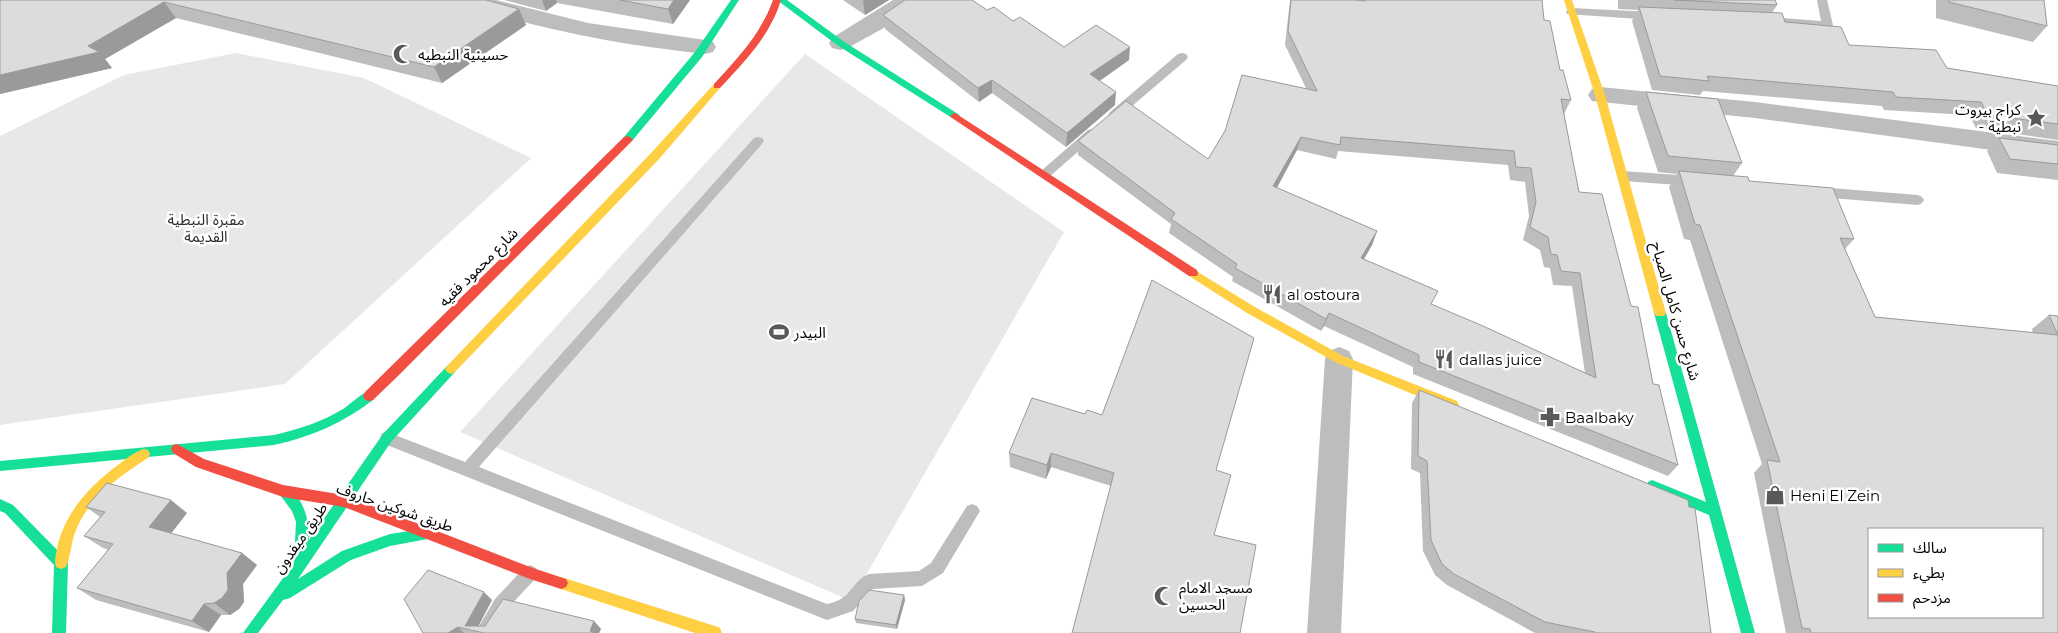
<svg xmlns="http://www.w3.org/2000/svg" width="2058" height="633" font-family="Montserrat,'Noto Sans Arabic',sans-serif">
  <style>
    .green { fill: #e8e8e8 }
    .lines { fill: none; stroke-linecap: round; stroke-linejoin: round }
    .lane { fill: #bdbdbd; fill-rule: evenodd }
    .street { fill: #bdbdbd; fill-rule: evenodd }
    .fast { fill: #16e098; fill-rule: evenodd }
    .slow { fill: #ffcf43; fill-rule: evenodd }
    .jam { fill: #f24e42; fill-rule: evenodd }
    .wall { fill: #bdbdbd; fill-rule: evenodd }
    .shaded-wall { fill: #9a9a9a }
    .building { fill: #dcdcdc; stroke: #9a9a9a; fill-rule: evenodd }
    .labels { text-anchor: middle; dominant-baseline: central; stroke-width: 5; stroke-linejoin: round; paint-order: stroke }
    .poi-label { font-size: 15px; fill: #000; stroke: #fff; text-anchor: start }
    .park-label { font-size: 15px; fill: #2d2d2d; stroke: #fff }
    .street-label { font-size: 15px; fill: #000; stroke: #fff }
  </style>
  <rect width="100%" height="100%" fill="#fff"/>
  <g class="green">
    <polygon points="236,53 364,78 531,158 285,384 0,425 0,136 124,75"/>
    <polygon points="805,54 1064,232 851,601 460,432"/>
  </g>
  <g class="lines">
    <g class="lane">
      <polygon points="1817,0 1827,0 1833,25 1831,28 1782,26 1776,22 1782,18 1821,21"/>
      <polygon points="1571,8 1653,12 1659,16 1653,20 1567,14 1566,12 1567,10"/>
      <polygon points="1182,53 1186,54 1188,57 1186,60 1118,118 1110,118 1108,115 1110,112 1178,54"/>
      <polygon points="1092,129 1098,133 1096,136 1049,177 1041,177 1039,174 1041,171 1088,130"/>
      <path d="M758 137 762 138 764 141 762 144 479 467 827 604C853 599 851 581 869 574L919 571 931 563 967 506 972 504 977 506 980 511 977 516 943 573 922 586 873 589 853 611 827 620 382 443 380 438 382 433 387 432 465 462 754 138Z"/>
      <polygon points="1623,171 1692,176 1696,178 1698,181 1696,184 1692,186 1623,181 1619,179 1617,176 1619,173"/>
      <polygon points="1818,187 1918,195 1922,197 1924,200 1922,203 1918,205 1818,197 1814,195 1812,192 1814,189"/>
      <polygon points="530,565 536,568 538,573 536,578 507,609 492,633 475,633 495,599 524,568"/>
    </g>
    <g class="street">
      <path d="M462 0H496L588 23 705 40 713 42 716 47 713 52 705 54C637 47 570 35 504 17 492 13 469 11 462 0Z"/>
      <path d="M893 0H918C905 19 868 36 848 48L840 50 832 48 829 43 832 38Z"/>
      <polygon points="1600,87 1755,102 2058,141 2058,159 1755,118 1592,101 1588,95 1592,89"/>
      <polygon points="1339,347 1349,351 1353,359 1341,633 1307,633 1325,359 1329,351"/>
    </g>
    <g class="fast">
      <polygon points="731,0 739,0 702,57 632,141 624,141 623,139 624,137 695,52"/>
      <polygon points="777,0 787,0 843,41 958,114 960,116 958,118 952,118 837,45"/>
      <polygon points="1660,309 1664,310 1666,313 1755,633 1741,633 1709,515 1648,490 1646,486 1648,482 1652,480 1706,502 1654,313 1656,310"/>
      <path d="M451 364 455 366 457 369 455 372 391 442 298 579 342 551 390 534 428 528 433 530 434 534 433 538 390 546 351 560 290 598 283 600 258 633H243L294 563 296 522 292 511 277 491 279 487 283 485C303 493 310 522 309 540L383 434 447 366Z"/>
      <path d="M369 391 373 392 375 396 373 400C343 423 311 437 274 445L0 471V461L274 435C299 429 322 422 343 409 352 403 360 394 369 391Z"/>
      <polygon points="0,499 13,505 66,559 68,563 66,633 52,633 54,565 5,513 0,511"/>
    </g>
    <g class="slow">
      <polygon points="1564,0 1572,0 1605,95 1666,313 1664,316 1656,316 1654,313 1595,95"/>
      <polygon points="717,83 720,84 720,88 660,158 455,372 451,374 447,372 445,369 447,366 652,152 714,84"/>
      <polygon points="1193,269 1255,307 1343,356 1457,401 1459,405 1457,409 1453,410 1449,409 1335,362 1247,313 1189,276 1188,273"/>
      <path d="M144 449 148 450 150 454 148 458C120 476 89 497 76 530 71 542 71 556 66 567L61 569 56 567C54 561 56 555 57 548 65 513 89 486 118 465 126 459 134 452 144 449Z"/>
      <polygon points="561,577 715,626 720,628 722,633 695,633 561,589 556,587 554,583 556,579"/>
    </g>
    <g class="jam">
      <path d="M773 0H781C770 36 745 61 720 88H714V84C738 58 761 34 773 0Z"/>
      <polygon points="955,113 1197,270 1198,273 1197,276 1189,276 952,118 950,116 952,114"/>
      <polygon points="628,136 633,139 632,141 399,375 373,400 369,401 365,400 363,396 365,392 624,137"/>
      <polygon points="177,444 204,459 283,485 344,495 530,567 566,579 568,583 566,587 561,589 530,579 344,507 283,497 196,467 173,453 171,449 173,445"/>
    </g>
  </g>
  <g class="wall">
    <polygon points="0,0 486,0 519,9 526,25 442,83 176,18 105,59 112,68 0,94"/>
    <polygon points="504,0 690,0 673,24 557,3 546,11"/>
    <polygon points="843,0 889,0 865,15"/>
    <path d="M1290 0H1355L1361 1V0H1542L1544 20 1560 70 1571 100 1564 114 1579 192 1631 306 1653 384 1678 465 1668 476 1413 374V367L1324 326 1321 331 1232 281 1233 277 1169 233 1171 224 1078 155V141L1208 159 1306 88 1285 45ZM1297 150 1336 159 1338 151 1508 165 1510 180 1525 182 1529 216 1523 240 1540 250 1544 267 1550 268 1553 285 1572 286 1585 373 1431 305 1364 259 1372 245 1377 231 1277 188Z"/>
    <polygon points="1618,0 1775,0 1777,5 1772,13 1785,22 1849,45 1947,68 2058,86 2058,140 1976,128 1969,115 1884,110 1882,106 1703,91 1700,95 1652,90 1632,21 1638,10 1618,9"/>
    <polygon points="1936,0 2044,0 2047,26 2033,42 1936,18"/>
    <polygon points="987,10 1013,21 1064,47 1129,60 1100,81 1115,105 1066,147 992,93 979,102 885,29 883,15"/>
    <polygon points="1646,92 1742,163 1733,176 1749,181 1854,239 1845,249 1875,317 2033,333 2032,329 2049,315 2058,316 2058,633 1786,633 1754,473 1762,464 1690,240 1684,239 1669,187 1677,174 1658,172 1637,108"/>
    <polygon points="1999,138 2058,145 2058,180 1997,173 1987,151"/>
    <polygon points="1419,390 1711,633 1535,633 1447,585 1435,575 1423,551 1420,473 1411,469 1412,403"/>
    <polygon points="1085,414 1216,470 1214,535 1240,633 1111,486 1051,467 1046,479 1010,467 1009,453"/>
    <polygon points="86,507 187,513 171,533 242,553 257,565 243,584 244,602 239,609 230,615 221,615 209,632 96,600 77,588 108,550 103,548 84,536 100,517"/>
    <polygon points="904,595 905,600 897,629 856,623 855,619"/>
    <polygon points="492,600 478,626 594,621 601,629 599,633 423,633"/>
  </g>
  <g class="shaded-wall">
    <polygon points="542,0 556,0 557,3 546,11"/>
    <polygon points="674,0 690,0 673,24 668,9"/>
    <polygon points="866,0 889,0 865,15 863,1"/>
    <polygon points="164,2 176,18 105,59 112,68 0,94 0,75"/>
    <polygon points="519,9 526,25 442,83 434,67"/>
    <polygon points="1130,47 1129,60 1089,88 1090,74"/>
    <polygon points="992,80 992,93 979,102 978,88"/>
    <polygon points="1116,92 1115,105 1066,147 1067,133"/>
    <polygon points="1301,137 1297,150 1270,200 1273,186"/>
    <polygon points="1377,231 1372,245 1357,271 1361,258"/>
    <polygon points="1329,313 1324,326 1321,331 1326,319"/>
    <polygon points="1051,453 1051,467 1046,479 1047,465"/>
    <polygon points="171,500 187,513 166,540 149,527"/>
    <polygon points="242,553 257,565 243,584 244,602 239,609 230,615 214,603 227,573"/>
    <polygon points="484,592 492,600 476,631 465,626"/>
    <polygon points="904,595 905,600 897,629 896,625"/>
    <polygon points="204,604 221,615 209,632 192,621"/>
    <polygon points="594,621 601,629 599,633 591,633 590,631"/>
    <polygon points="458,627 464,633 448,633"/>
  </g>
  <g class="building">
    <polygon points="0,0 486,0 519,9 434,67 164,2 88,46 99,52 0,75"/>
    <polygon points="620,0 674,0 668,9"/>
    <polygon points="905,0 972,0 987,10 994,7 1013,21 1020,17 1064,47 1096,25 1130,47 1090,74 1116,92 1067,133 992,80 978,88 883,15"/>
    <path d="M1291 0H1355L1365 1V0H1542L1544 20 1550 21 1560 70H1563L1571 100 1561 99 1579 192 1602 194 1631 306 1638 307 1653 384 1659 385 1678 465 1419 362V355L1329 313 1326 319 1235 268 1237 264 1171 219 1175 213 1078 141 1126 101 1208 159 1225 131 1242 75 1317 91 1288 31ZM1301 137 1340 145 1341 137 1514 151 1516 167 1531 168 1536 202 1530 227 1548 237 1551 254 1557 255 1561 271 1580 273 1596 378 1483 326 1431 304 1438 291 1361 258 1377 231 1273 186Z"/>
    <polygon points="1674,0 1775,0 1777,5"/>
    <polygon points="1949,0 2044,0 2047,26 1949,2"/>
    <polygon points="1639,7 1782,13 1785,22 1841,27 1849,45 1936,50 1947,68 2058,86 2058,124 1988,115 1981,102 1896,97 1893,92 1707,76 1709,81 1660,76"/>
    <polygon points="1646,92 1718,99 1742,163 1668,156"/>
    <polygon points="1999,138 2058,145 2058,164 2010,159"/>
    <path d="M1679 171 1748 177 1749 181 1833 188 1854 239 1840 238 1875 317 2058 335V633H1811L1810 629 1802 628 1767 460 1780 462 1700 225 1695 224ZM1869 529H2042V617H1869Z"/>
    <polygon points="1152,280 1254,338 1216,470 1231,475 1214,535 1256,545 1240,633 1072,633 1114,473 1051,453 1047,465 1009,453 1032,398 1085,414 1087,410 1102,415"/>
    <polygon points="2049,315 2058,316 2058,335"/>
    <polygon points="1419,390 1688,500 1689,507 1695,508 1711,633 1595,633 1595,632 1545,622 1454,574 1442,564 1431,540 1427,461 1418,456"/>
    <polygon points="107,483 171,500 149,527 242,553 227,573 228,590 222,598 214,603 204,604 192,621 77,588 113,544 84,536 105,512 86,507"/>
    <polygon points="428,570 484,592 465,626 485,626 503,599 594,621 590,631 595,633 484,633 458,627 448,633 423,633 404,599"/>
    <polygon points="869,590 904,595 896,625 855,619 859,601"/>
  </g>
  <defs>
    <symbol id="mosque-bare" viewBox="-9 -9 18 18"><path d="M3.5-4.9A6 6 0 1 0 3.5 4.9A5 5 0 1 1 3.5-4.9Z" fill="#595959" stroke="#fff" stroke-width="2.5" paint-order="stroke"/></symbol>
    <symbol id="sight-bare" viewBox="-9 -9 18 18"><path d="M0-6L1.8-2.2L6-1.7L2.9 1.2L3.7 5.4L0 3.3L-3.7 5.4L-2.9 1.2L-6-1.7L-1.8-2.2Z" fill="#595959" stroke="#fff" stroke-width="2.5" paint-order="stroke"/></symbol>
    <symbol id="restaurant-bare" viewBox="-9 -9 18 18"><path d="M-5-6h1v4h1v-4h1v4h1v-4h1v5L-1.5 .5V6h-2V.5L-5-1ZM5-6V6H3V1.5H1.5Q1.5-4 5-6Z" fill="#595959" stroke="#fff" stroke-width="2.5" paint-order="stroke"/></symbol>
    <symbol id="stadium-bare" viewBox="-9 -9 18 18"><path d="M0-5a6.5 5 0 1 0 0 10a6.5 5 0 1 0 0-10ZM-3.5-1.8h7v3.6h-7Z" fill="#595959" stroke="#fff" stroke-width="2.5" paint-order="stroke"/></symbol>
    <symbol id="pharmacy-bare" viewBox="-9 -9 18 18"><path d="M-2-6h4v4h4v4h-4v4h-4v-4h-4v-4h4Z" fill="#595959" stroke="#fff" stroke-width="2.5" paint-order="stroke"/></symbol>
    <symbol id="shop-bare" viewBox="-9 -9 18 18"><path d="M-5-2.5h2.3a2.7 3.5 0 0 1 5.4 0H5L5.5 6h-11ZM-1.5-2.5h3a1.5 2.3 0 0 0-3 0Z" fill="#595959" stroke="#fff" stroke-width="2.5" paint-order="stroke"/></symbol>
  </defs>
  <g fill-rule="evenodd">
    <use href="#mosque-bare" x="389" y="40" width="28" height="28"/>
    <use href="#sight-bare" x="2022" y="104" width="28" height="28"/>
    <use href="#restaurant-bare" x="1258" y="280" width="28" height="28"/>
    <use href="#stadium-bare" x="765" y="318" width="28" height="28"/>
    <use href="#restaurant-bare" x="1430" y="345" width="28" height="28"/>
    <use href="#pharmacy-bare" x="1536" y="403" width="28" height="28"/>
    <use href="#shop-bare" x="1761" y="481" width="28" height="28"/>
    <use href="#mosque-bare" x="1150" y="582" width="28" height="28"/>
  </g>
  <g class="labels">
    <g class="poi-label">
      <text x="418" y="54">حسينية النبطيه</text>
      <text x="2021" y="109" text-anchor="end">كراج بيروت<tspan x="2021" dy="17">- نبطية</tspan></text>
      <text x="1287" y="294">al ostoura</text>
      <text x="794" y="332">البيدر</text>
      <text x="1459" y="359">dallas juice</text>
      <text x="1565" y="417">Baalbaky</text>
      <text x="1790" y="495">Heni El Zein</text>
      <text x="1179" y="587">مسجد الامام<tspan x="1179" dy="17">الحسين</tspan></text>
    </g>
    <g class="park-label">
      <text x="206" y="219">مقبرة النبطية<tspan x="206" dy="17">القديمة</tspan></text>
    </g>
    <g class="street-label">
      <text transform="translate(478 267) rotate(-45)">شارع محمود فقيه</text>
      <text transform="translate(1676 311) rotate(74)">شارع حسن كامل الصباح</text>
      <text transform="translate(395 507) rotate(19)">طريق شوكين حاروف</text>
      <text transform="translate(300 538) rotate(-55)">طريق ميفدون</text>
    </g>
  </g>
  <rect x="1868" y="528" width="175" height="90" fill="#ffffff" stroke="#999999"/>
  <rect x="1878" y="544" width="25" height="8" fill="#16e098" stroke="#999999"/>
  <text x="1913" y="553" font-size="15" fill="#000000">سالك</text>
  <rect x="1878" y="569" width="25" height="8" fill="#ffcf43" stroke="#999999"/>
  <text x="1913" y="578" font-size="15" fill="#000000">بطيء</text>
  <rect x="1878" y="594" width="25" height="8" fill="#f24e42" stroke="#999999"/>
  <text x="1913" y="603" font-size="15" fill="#000000">مزدحم</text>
</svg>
